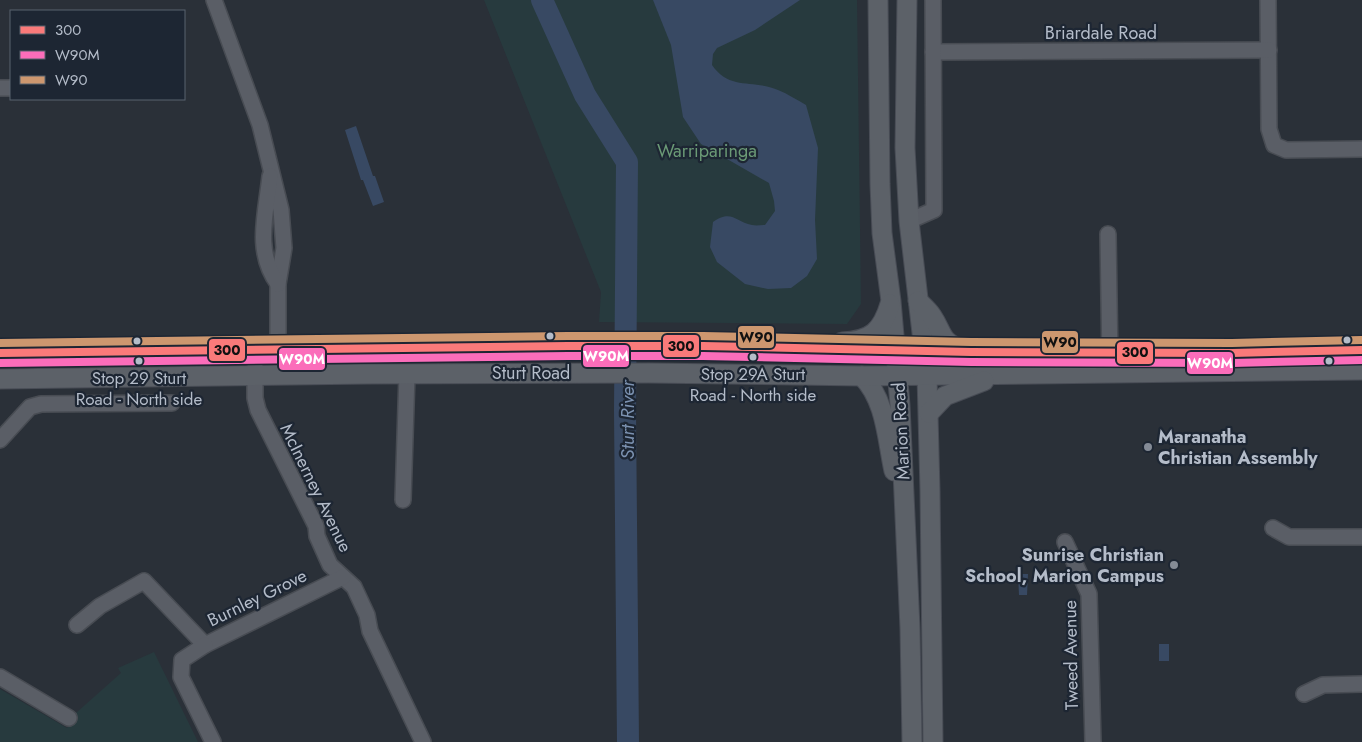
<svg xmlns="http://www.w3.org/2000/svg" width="1362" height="742" font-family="Jost,sans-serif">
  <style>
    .green { fill: #273a3e }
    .water { fill: #384963 }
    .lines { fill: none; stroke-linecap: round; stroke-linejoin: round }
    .river { stroke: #384963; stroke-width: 22 }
    .minor-casing { stroke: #484c53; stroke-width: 18 }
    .major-casing { stroke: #484c55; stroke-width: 21 }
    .minor { stroke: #5a5e66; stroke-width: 15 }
    .major { stroke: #5c6168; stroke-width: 19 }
    .bus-1-casing { stroke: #1d2633; stroke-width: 11 }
    .bus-2-casing { stroke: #1d2633; stroke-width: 11 }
    .bus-3-casing { stroke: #1d2633; stroke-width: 11 }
    .bus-1 { stroke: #fa7a7a; stroke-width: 8 }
    .bus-2 { stroke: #fb6dba; stroke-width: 8 }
    .bus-3 { stroke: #cd976f; stroke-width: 8 }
    .bus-dot { fill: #b4bcc9; stroke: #1d2633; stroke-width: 2 }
    .poi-dot { fill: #848b96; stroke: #1d2633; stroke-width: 2 }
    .labels { text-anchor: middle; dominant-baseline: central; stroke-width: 4.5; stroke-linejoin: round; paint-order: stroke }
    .bus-label { font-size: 17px; fill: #b4bcc9; stroke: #1d2633 }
    .street-label { font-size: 18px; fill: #b4bcc9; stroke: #1d2633 }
    .park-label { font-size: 18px; fill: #6b9a76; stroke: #1d2633 }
    .poi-label { font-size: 18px; font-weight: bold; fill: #b4bcc9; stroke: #1d2633; text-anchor: start }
    .water-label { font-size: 19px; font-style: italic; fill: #7c92b1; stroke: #1d2633 }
    .line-badge { stroke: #1d2633; stroke-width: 2 }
    .badge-label { font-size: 14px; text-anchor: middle; font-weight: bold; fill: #fff }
    .pale-badge-label { font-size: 14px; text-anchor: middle; font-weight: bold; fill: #111 }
  </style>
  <rect width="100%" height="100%" fill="#2a3038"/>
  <g class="green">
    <polygon points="484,0 857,0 861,304 847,324 599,322 601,292"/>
    <polygon points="154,652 198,742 0,742 0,689 67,728 76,713 121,673 118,668"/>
  </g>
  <g class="water">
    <path d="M653 0H800L755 30 717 48 713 54 712 65C730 91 753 79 778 90 788 94 797 100 806 105L818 148 815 220 817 259 807 276 791 288 768 289 745 284 717 262 710 247 713 222C732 209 735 222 752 225 756 226 761 225 765 225L775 211 774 201 769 183 701 144 683 117 671 45Z"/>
    <polygon points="356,126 373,176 375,176 384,202 373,206 363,180 361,180 345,130"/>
    <polygon points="1018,574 1028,574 1027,595 1019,595"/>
    <rect x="1159" y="644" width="10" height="17"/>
  </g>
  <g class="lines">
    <polyline class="river" points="542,0 585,95 627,162 625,411 628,742"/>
    <defs>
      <g id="minor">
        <polyline points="214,0 260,125 281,210 284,248 278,284 278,348"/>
        <polyline points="1268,0 1269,129 1274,145 1286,150 1362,149"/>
        <polyline points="933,52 1269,50"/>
        <polyline points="0,88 11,88"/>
        <path d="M270 176C266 214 254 251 278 284"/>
        <polyline points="909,221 934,210 933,0"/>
        <polyline points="1108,234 1110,363"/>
        <polyline points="255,348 255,398 258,410 316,526 317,536 330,565 354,587 367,615 370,631 423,742"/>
        <polyline points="0,440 30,407 41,404 172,403"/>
        <polyline points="403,500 407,374"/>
        <polyline points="1273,528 1289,537 1362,537"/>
        <polyline points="1065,542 1089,594 1093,742"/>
        <polyline points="77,625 100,606 144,581 205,645 343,577"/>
        <polyline points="205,645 182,660 181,677 213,742"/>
        <polyline points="0,677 69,718"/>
        <polyline points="1304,694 1323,685 1362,684"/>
      </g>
      <g id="major">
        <polyline points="878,0 880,184 882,233 891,301 900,405 910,628 912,742"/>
        <polyline points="907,0 905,148 909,221 927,376 930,491 933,742"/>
        <path d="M918 301C923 306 928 310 932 316 944 334 939 341 963 350"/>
        <path d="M842 342C871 341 882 331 890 304"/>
        <path d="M0 353C216 349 433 346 649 346 721 346 792 348 864 350 900 351 935 349 971 352L1232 353 1362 350"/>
        <path d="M862 376C886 400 887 439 894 471"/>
        <polyline points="0,379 369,374 649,373 862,376 1362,370"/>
        <polyline points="929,413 945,396 984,381"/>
      </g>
    </defs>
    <use href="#minor" class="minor-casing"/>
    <use href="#major" class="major-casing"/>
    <use href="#minor" class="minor"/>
    <use href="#major" class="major"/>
    <defs>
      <polyline id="bus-1" points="0,353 568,346 703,346 971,352 1232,353 1362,350"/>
      <polyline id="bus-2" points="0,363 568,356 703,356 971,362 1232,363 1362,360"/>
      <polyline id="bus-3" points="0,343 568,336 703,336 971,342 1232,343 1362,340"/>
    </defs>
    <use href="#bus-1" class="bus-1-casing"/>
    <use href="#bus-2" class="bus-2-casing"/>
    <use href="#bus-3" class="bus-3-casing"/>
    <use href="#bus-1" class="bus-1"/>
    <use href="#bus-2" class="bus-2"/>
    <use href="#bus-3" class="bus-3"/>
  </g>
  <g class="bus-dot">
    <circle cx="550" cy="336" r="4.5"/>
    <circle cx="1347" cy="340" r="4.5"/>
    <circle cx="137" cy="341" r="4.5"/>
    <circle cx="753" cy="357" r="4.5"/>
    <circle cx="139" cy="361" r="4.5"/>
    <circle cx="1329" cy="361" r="4.5"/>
  </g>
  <g class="poi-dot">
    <circle cx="1148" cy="447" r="5"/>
    <circle cx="1174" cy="565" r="5"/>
  </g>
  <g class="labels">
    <g class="bus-label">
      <text x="753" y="374">Stop 29A Sturt<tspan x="753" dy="21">Road - North side</tspan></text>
      <text x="139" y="378">Stop 29 Sturt<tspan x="139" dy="21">Road - North side</tspan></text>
    </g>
    <g class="street-label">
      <text x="1101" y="33">Briardale Road</text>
      <text x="531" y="373">Sturt Road</text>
      <text transform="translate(901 431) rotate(-93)">Marion Road</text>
      <text transform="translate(316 488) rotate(64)">McInerney Avenue</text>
      <text transform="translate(257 598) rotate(-26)">Burnley Grove</text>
      <text transform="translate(1071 655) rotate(-91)">Tweed Avenue</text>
    </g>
    <g class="park-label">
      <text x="707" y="151">Warriparinga</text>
    </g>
    <g class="poi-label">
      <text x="1158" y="437">Maranatha<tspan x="1158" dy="21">Christian Assembly</tspan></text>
      <text x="1164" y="555" text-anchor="end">Sunrise Christian<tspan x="1164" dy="21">School, Marion Campus</tspan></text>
    </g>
    <g class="water-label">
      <text transform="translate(627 420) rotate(-90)">Sturt River</text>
    </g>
  </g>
  <g class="line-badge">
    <rect x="737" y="325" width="38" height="24" rx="5" fill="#cd976f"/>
    <rect x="1041" y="330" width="38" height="24" rx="5" fill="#cd976f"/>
    <rect x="662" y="334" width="38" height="24" rx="5" fill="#fa7a7a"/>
    <rect x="208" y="338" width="38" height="24" rx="5" fill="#fa7a7a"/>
    <rect x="1116" y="341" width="38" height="24" rx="5" fill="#fa7a7a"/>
    <rect x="582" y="344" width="48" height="24" rx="5" fill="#fb6dba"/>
    <rect x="278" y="347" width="48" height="24" rx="5" fill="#fb6dba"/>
    <rect x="1186" y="351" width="48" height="24" rx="5" fill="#fb6dba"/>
  </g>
  <g class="badge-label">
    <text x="606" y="361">W90M</text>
    <text x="302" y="364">W90M</text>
    <text x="1210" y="368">W90M</text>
  </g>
  <g class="pale-badge-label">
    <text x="756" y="342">W90</text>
    <text x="1060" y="347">W90</text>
    <text x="681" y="351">300</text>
    <text x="227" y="355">300</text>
    <text x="1135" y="357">300</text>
  </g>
  <rect x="10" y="10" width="175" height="90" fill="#1d2633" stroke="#59626f"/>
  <rect x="20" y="26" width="25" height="8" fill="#fa7a7a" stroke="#59626f"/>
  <text x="55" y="35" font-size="15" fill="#b4bcc9">300</text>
  <rect x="20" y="51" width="25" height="8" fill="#fb6dba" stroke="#59626f"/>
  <text x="55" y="60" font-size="15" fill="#b4bcc9">W90M</text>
  <rect x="20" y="76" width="25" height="8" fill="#cd976f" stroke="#59626f"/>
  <text x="55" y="85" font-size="15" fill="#b4bcc9">W90</text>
</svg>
